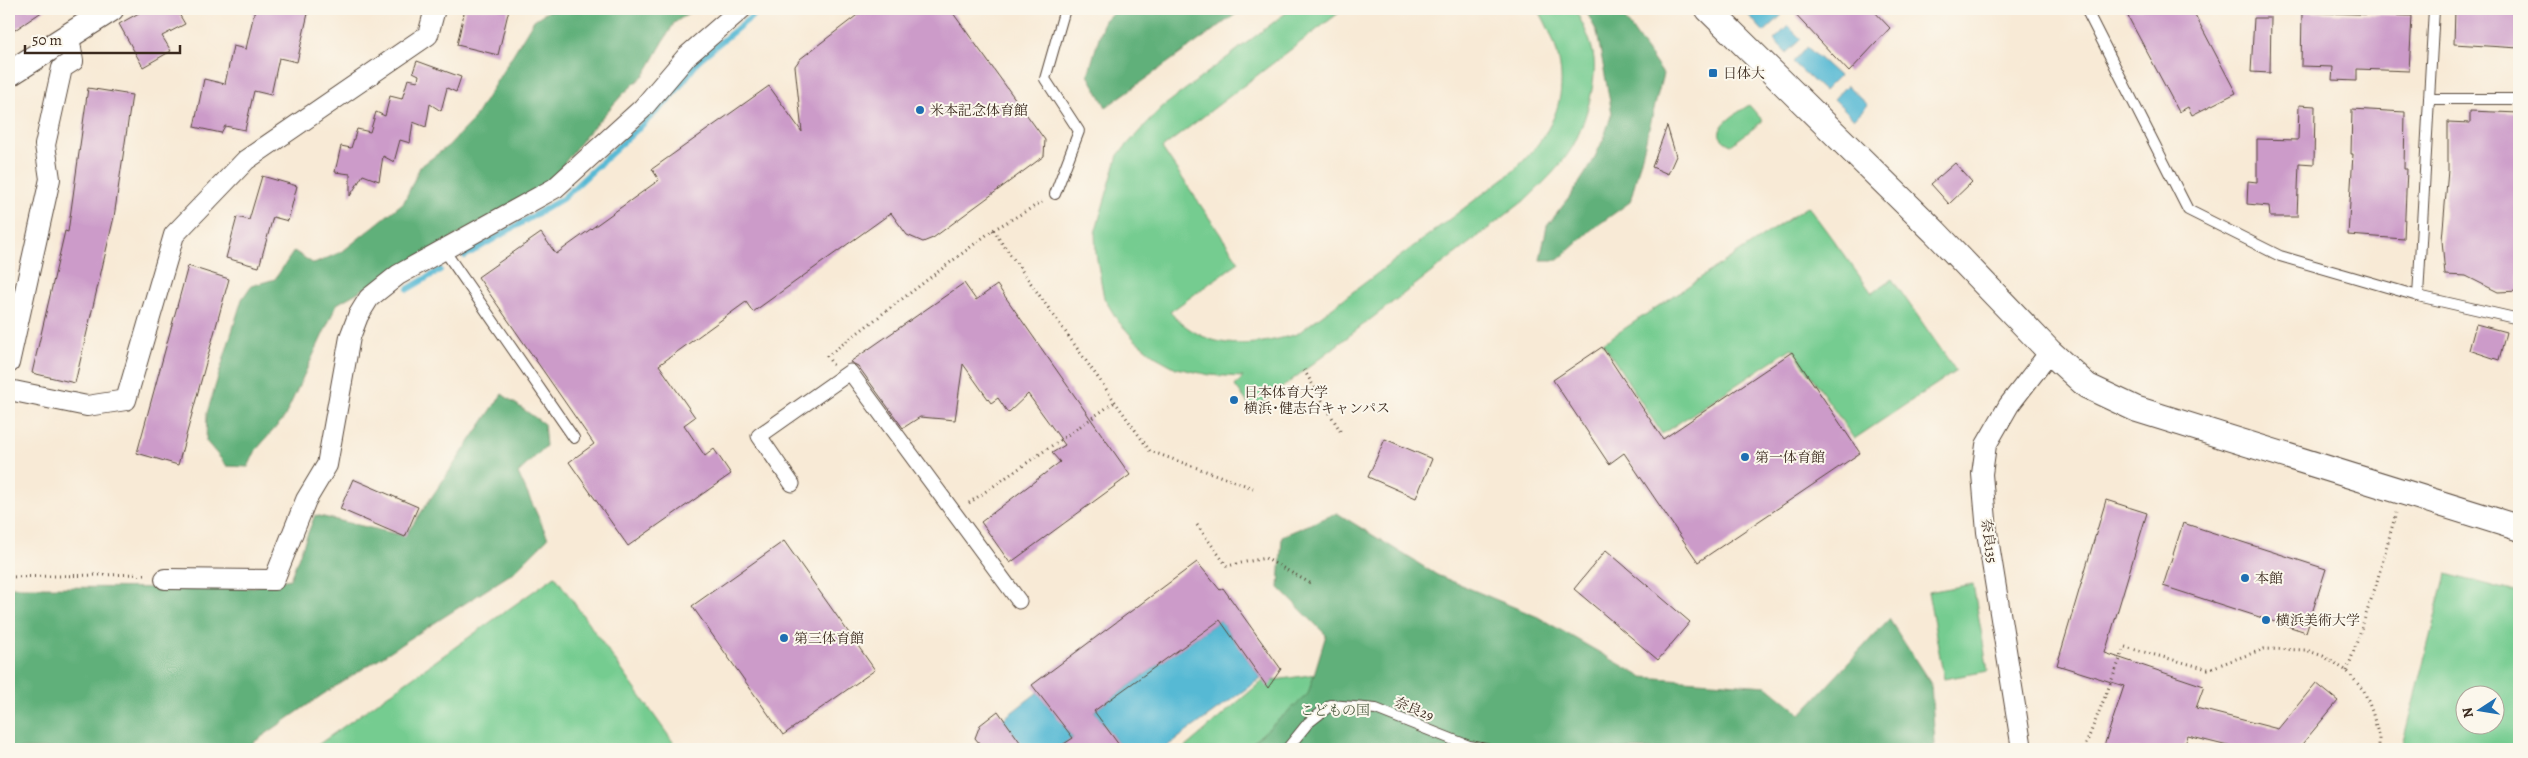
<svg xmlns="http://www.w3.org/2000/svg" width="2528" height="758" font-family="Alegreya,'Noto Serif JP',serif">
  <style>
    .green { fill: #75cc90; stroke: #587b57; fill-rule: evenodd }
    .forest { fill: #60b07a; stroke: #4e6d4c }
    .water { fill: #56b9d4; stroke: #487279 }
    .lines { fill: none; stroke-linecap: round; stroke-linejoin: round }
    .stream { stroke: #56b9d4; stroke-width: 6 }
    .building { fill: #cc9bc9 }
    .service-casing { stroke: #57473a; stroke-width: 12 }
    .pedestrian-casing { stroke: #57473a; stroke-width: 17 }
    .minor-casing { stroke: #57473a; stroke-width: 22 }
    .tertiary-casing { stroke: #57473a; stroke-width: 27 }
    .path { stroke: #57473a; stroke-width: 3; stroke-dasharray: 1 4; stroke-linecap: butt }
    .service { stroke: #fff; stroke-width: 10 }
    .pedestrian { stroke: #fff; stroke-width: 15 }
    .minor { stroke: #fff; stroke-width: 20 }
    .tertiary { stroke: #fff; stroke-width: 25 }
    .poi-dot { fill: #1f6fb2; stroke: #fbf7ec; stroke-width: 2 }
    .labels { text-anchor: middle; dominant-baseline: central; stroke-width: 4; stroke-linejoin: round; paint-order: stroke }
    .poi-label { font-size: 14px; fill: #3b2a1e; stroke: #fbf7ec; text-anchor: start }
    .street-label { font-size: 14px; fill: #3b2a1e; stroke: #fbf7ec }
    .park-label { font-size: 14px; fill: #4c5b40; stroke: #fbf7ec }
  </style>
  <rect width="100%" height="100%" fill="#fbf7ec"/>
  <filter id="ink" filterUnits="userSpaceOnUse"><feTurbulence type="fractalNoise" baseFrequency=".02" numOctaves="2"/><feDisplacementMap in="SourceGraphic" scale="10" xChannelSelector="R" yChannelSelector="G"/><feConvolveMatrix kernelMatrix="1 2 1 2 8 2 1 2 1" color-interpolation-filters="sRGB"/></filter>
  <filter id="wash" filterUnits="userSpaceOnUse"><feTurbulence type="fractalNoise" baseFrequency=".0096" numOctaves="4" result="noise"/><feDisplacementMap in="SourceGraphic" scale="20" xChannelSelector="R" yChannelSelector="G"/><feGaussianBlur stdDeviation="1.12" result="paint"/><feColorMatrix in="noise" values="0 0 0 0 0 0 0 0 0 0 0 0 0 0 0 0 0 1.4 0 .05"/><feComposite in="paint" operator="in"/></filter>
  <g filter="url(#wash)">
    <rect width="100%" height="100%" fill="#f8ead6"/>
    <g class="green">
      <path d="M1291 9H1344L1162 148 1239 262 1170 312C1207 352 1249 348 1297 334L1512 172C1567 121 1576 75 1538 9H1575C1583 25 1592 41 1594 59 1597 84 1583 133 1568 154 1557 170 1543 183 1529 197L1253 410 1235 386 1243 377 1210 375 1176 368 1156 357 1135 340 1118 321 1104 298 1096 254 1095 233 1118 155 1135 136 1161 108Z"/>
      <path d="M1749 105 1763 121 1731 145C1702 132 1736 114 1749 105Z"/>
      <polygon points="1808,206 1872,293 1892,279 1956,371 1854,439 1792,348 1662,434 1603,343"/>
      <path d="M2446 574 2519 593V749H2401ZM2466 696H2496V726H2466Z"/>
      <polygon points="555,576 678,749 312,749"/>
      <polygon points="1973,584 1988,671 1944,679 1928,592"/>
      <polygon points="1338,671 1647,749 1183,749 1261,682"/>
    </g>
    <g class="forest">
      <polygon points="599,9 695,9 674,23 645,74 623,94 585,136 550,182 337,304 284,418 256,450 248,467 227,466 206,441 207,413 242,299 251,286 275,279 294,251 314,264 343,251 404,202 420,167 448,146 473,120 534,20 548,11 598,11"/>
      <polygon points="1118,9 1243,9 1106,107 1088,75 1104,20"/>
      <polygon points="1585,9 1618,9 1663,74 1630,202 1591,230 1558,260 1540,260 1547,226 1572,194 1592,163 1603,140 1612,113 1597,32"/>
      <polygon points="502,394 544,424 546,446 518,473 548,538 514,572 322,695 244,749 9,749 9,587 248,588 290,579 315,515 405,536"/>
      <polygon points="1337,513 1437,575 1538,617 1642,677 1767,686 1801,714 1889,619 1931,684 1935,745 1928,749 1349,749 1339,745 1339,749 1234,749 1253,742 1308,694 1326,635 1279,588 1282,536"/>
    </g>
    <g class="water">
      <polygon points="1743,9 1776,9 1782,15 1764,32"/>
      <polygon points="1788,26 1801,39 1786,53 1774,40"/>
      <polygon points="1807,47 1839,76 1824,91 1793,62"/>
      <polygon points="1847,85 1868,105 1854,119 1834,99"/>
      <polygon points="1220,620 1261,678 1163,749 1122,749 1094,711"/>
      <polygon points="1038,692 1073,738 1056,749 1003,749 989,730"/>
    </g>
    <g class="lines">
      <g class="stream">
        <polyline points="465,256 562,199 670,99 700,59 761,9"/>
        <polyline points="408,289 440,270"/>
      </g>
    </g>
    <g id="blocks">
      <g class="building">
        <polygon points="9,9 46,9 9,34"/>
        <polygon points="146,9 176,9 185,24 162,36 171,51 143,67 119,24"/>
        <polygon points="255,9 309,9 297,62 279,58 271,95 254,91 245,130 225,126 221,133 194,127 204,79 225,84 233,46 246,49"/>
        <polygon points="465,9 509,9 498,55 457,45"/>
        <polygon points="865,9 950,9 1045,140 1044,156 933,238 923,242 907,235 891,213 753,312 746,302 659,365 695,417 684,425 705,456 714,449 731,474 628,546 569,462 594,444 478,277 541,233 556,254 659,180 652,169 769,86 802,132 795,66 800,59"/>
        <polygon points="1790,9 1872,9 1890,28 1849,72"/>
        <polygon points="2124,9 2192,9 2236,93 2192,115 2188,107 2179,112"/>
        <polygon points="2455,9 2519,9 2519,48 2454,44"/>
        <polygon points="2302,12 2412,16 2409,71 2357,69 2357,81 2332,80 2333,67 2301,66"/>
        <polygon points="2254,18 2271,18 2270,73 2251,72"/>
        <polygon points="417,61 461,77 456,92 447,88 441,111 430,104 426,127 413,122 410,143 400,140 394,162 383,156 379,181 363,175 350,196 350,174 335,172 341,146 351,148 357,129 370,132 376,112 385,116 390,96 402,99 408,79 418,81 419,75 413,72"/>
        <polygon points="88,88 132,95 114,217 75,383 32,373 65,231 68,232"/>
        <polygon points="2299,105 2315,106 2314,164 2299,163 2297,217 2270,217 2269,206 2247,204 2248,181 2257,182 2257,139 2298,140"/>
        <polygon points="2352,109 2405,112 2404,169 2407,169 2404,239 2348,235 2353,154 2351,154"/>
        <polygon points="2470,111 2519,113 2519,291 2498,292 2466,276 2445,275 2442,240 2448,170 2448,122 2470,123"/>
        <polygon points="1667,126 1676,156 1668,174 1652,167"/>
        <polygon points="1955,163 1972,182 1949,204 1931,184"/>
        <polygon points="262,176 297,186 288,221 273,217 259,267 226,258 237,217 249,220"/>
        <polygon points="188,266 229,279 178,465 137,453"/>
        <polygon points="964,283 976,300 997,285 1130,475 1010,563 981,522 1060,462 1052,453 1065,445 1028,394 1008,413 998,398 991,403 963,364 955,420 920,417 903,428 858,366 850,362"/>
        <polygon points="2476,324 2506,332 2499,360 2469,350"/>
        <polygon points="1602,347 1663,439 1792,352 1860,453 1698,562 1624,453 1609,464 1553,380"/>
        <polygon points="1385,439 1432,459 1416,498 1368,477"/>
        <polygon points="353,479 418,507 405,537 340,509"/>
        <polygon points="2106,500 2147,513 2105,653 2204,686 2196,708 2278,729 2316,683 2338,701 2298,749 2240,749 2188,736 2183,749 2103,749 2124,686 2057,665"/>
        <polygon points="2183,523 2326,569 2306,632 2163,586"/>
        <polygon points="784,541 875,670 783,735 692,606"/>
        <polygon points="1606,550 1690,622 1658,660 1574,589"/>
        <polygon points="1197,562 1220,590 1223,588 1281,669 1268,688 1220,620 1094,711 1122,749 1056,749 1073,738 1032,685"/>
        <polygon points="998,711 1025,749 984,749 975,738 980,725"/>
      </g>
    </g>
  </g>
  <g filter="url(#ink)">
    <use href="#blocks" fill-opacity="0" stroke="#57473a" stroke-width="1"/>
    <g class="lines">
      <defs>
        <g id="service">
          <polyline points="2086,9 2188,210 2280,256 2418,296 2519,319"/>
          <polyline points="2429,99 2519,99"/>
          <polyline points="1055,194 1079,131 1045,79 1065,9"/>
          <polyline points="444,250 574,438"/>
          <polyline points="2418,296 2434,9"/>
          <polyline points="1287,749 1308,723 1331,705 1376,709 1469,746 1486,749"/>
        </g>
        <polyline id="pedestrian" points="792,484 759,436 850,372 1019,601"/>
        <g id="minor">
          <polyline points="9,363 50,179 45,145 62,68 73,61 69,36"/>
          <polyline points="9,390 87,406 126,400 174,235 246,160 428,35 435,9"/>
          <polyline points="165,579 274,580 306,500 327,465 350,337 358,316 369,298 398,275 555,188 642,109 687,56 741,9"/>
          <polyline points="2022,749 1987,532 1982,474 1986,445 2009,405 2050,352"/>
        </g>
        <g id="tertiary">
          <polyline points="1708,9 1935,232 2050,352 2087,386 2136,409 2519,528"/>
          <polyline points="9,74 111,9"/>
        </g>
      </defs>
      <use href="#service" class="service-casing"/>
      <use href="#pedestrian" class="pedestrian-casing"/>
      <use href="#minor" class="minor-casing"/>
      <use href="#tertiary" class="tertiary-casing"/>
      <g class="path">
        <polyline points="993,230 1150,451 1253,488"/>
        <polyline points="833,365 827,356 993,230 1042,202"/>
        <polyline points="1304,370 1342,434"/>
        <polyline points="969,503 1115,402"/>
        <polyline points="1197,525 1227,566 1265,558 1310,583"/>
        <polyline points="9,577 146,574"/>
        <polyline points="2347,671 2376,585 2396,513"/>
        <polyline points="2084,749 2125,647 2208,669 2264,649 2306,650 2323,656 2347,671 2364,691 2372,711 2379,737 2379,749"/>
      </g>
      <use href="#service" class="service"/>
      <use href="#pedestrian" class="pedestrian"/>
      <use href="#minor" class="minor"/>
      <use href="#tertiary" class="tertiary"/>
    </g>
  </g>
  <g class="poi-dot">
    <rect x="1708" y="68" width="10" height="10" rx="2.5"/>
    <circle cx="920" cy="110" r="5"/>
    <circle cx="1234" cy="400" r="5"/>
    <circle cx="1745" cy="457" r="5"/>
    <circle cx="2245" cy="578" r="5"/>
    <circle cx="2266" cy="620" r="5"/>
    <circle cx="784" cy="638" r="5"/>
  </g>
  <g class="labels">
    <g class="poi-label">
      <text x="1723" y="73">日体大</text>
      <text x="930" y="110">米本記念体育館</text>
      <text x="1244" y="392">日本体育大学<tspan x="1244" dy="16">横浜･健志台キャンパス</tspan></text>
      <text x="1755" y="457">第一体育館</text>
      <text x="2255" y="578">本館</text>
      <text x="2276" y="620">横浜美術大学</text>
      <text x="794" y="638">第三体育館</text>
    </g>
    <g class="street-label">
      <text transform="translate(1989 541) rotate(82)">奈良135</text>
      <text transform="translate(1414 709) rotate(22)">奈良29</text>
    </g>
    <g class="park-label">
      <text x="1335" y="710">こどもの国</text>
    </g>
  </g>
  <rect width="2528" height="758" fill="none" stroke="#fbf7ec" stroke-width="30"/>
  <g transform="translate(2480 710) rotate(258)"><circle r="24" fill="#fbf7ec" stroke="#aea59a"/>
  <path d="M0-4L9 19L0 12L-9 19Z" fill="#1f6fb2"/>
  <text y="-8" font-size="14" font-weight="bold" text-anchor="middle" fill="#3b2a1e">N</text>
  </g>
  <path d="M25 45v8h155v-8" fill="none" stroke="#3b2a1e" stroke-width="2.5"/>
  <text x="32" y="45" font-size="15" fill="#3b2a1e" stroke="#fbf7ec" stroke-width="4" paint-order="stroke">50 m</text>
</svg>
